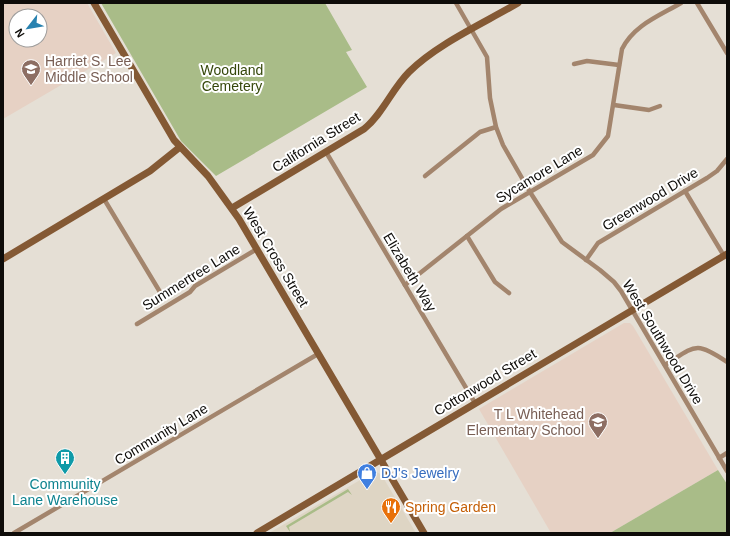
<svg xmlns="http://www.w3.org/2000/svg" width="730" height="536" font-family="Helvetica,sans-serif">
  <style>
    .built { fill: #ded5c4 }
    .education { fill: #e6d1c4; fill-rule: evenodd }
    .green { fill: #a9bc88 }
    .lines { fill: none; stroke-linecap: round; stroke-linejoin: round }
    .street { stroke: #a3856d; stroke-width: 4.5 }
    .secondary { stroke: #845934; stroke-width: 7 }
    .labels { text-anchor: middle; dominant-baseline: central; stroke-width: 4; stroke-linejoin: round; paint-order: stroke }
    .education-label { font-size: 14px; fill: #785e54; stroke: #fff; text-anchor: start }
    .park-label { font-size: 14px; fill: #35470a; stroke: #fff }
    .street-label { font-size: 14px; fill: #0e0c09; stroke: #fff }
    .shop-label { font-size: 14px; fill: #366cbe; stroke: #fff; text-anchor: start }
    .culture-label { font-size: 14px; fill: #0d838f; stroke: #fff }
    .food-label { font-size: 14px; fill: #c56008; stroke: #fff; text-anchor: start }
  </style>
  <rect width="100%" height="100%" fill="#e5dfd5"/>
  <polygon class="built" points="374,472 379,473 384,479 416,533 269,533"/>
  <g class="education">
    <path d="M3 3H87L116 53 3 119ZM16 16H40V40H16Z"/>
    <polygon points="624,323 630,323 633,326 718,470 610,533 551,533 479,409"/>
  </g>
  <g class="green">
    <polygon points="101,3 325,3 352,50 346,52 367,87 216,176 181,141"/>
    <polygon points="718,470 727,484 727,533 610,533"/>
    <polygon points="348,489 352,495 348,492 289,527 290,532 286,526"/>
  </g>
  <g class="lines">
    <g class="street">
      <polyline points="456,3 487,57 490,98 496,127 503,145 530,192 562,242 600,270 614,282 621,291 727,471"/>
      <polyline points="697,3 727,53"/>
      <polyline points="574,64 587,61 619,65"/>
      <polyline points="614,105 649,110 660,106"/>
      <polyline points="326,152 475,403"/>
      <polyline points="425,176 480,132 496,127"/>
      <polyline points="685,191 724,256"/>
      <polyline points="104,199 163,297"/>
      <polyline points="467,236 495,282 509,293"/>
      <polyline points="586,260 598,243 707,178 717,171 727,159"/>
      <path d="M405 285 501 209 593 155 608 136 622 49C634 25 659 16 681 3"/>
      <polyline points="137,324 190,292 195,286 257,249"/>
      <path d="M665 365C695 346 695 340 727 362"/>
      <polyline points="719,458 727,453"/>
      <polyline points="14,533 318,354"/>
    </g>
    <g class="secondary">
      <polyline points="94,3 174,140 208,176 239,219 424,533"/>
      <path d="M232 208 364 129C382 115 392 89 409 72 437 44 484 23 518 3"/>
      <polyline points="3,259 150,171 180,147"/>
      <polyline points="257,533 727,254"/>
    </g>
  </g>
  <defs>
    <symbol id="school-pin" viewBox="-11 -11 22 30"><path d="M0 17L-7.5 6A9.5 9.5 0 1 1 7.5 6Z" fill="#8d6e63" stroke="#fff"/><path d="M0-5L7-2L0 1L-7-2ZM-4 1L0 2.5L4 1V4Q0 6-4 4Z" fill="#fff"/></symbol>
    <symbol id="building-pin" viewBox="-11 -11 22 30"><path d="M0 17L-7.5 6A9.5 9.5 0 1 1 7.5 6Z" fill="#0f9aa8" stroke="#fff"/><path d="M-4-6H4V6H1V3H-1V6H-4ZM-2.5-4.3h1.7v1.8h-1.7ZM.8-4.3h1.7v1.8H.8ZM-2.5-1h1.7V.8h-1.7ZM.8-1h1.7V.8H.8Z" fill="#fff"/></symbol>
    <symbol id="shop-pin" viewBox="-11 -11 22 30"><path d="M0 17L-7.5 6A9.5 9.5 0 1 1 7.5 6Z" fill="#3f7fe0" stroke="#fff"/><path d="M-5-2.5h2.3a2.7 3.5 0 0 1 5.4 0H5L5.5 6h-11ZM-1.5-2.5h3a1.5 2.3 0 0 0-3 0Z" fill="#fff"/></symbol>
    <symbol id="restaurant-pin" viewBox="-11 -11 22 30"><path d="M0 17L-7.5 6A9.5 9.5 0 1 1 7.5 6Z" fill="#e8710a" stroke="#fff"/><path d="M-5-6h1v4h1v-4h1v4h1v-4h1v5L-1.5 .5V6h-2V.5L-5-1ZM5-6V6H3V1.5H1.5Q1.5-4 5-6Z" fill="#fff"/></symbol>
  </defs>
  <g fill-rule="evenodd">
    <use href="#school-pin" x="20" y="58" width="22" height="30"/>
    <use href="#school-pin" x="587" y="411" width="22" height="30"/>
    <use href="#building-pin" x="54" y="447" width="22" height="30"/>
    <use href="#shop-pin" x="356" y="462" width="22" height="30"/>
    <use href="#restaurant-pin" x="380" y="496" width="22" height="30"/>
  </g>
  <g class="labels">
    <g class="education-label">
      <text x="45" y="61">Harriet S. Lee<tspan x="45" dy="16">Middle School</tspan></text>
      <text x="584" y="414" text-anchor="end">T L Whitehead<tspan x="584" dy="16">Elementary School</tspan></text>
    </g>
    <g class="park-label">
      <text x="232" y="70">Woodland<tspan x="232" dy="16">Cemetery</tspan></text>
    </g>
    <g class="street-label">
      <text transform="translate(316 142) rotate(-32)">California Street</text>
      <text transform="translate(539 174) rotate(-31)">Sycamore Lane</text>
      <text transform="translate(650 199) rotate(-31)">Greenwood Drive</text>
      <text transform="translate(276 257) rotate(59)">West Cross Street</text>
      <text transform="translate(410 272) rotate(59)">Elizabeth Way</text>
      <text transform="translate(191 277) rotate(-32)">Summertree Lane</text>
      <text transform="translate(663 342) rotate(59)">West Southwood Drive</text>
      <text transform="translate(485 382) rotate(-31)">Cottonwood Street</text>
      <text transform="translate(161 434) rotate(-31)">Community Lane</text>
    </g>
    <g class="shop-label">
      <text x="381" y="473">DJ's Jewelry</text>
    </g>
    <g class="culture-label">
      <text x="65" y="484">Community<tspan x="65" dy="16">Lane Warehouse</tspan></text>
    </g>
    <g class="food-label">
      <text x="405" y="507">Spring Garden</text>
    </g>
  </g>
  <rect width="730" height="536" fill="none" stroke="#0e0c09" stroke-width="8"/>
  <g transform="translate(28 28) rotate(239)"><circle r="19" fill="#ffffff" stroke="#9f9e9d"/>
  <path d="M0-3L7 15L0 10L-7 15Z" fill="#2882b0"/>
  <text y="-6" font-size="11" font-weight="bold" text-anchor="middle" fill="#0e0c09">N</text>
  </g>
</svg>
